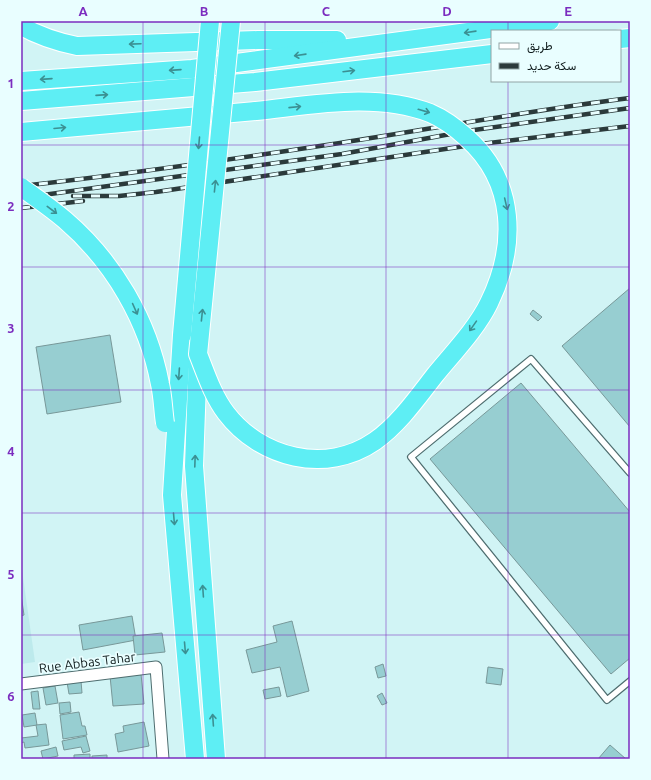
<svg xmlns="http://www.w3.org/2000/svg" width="651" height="780" font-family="Ubuntu,Vazirmatn,sans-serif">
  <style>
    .built { fill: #bdeaec }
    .building { fill: #97ced1; stroke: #789899 }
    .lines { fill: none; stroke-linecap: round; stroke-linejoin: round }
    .service-casing { stroke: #4e6d6f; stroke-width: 8 }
    .minor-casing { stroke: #4e6d6f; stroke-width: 13 }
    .trunk-casing { stroke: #fff; stroke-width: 20 }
    .service { stroke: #fff; stroke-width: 5.5 }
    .minor { stroke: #fff; stroke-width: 11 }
    .trunk { stroke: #5eeef4; stroke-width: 18 }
    .rail-casing { stroke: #2b3a3b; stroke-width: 4.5 }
    .rail { stroke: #e9feff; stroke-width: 3; stroke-dasharray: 9; stroke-linecap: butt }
    .trunk-bridge-casing { stroke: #fff; stroke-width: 20; stroke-linecap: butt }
    .trunk-bridge { stroke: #5eeef4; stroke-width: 18 }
    .oneway { stroke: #3b9093 }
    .grid { fill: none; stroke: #7b2cbf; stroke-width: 1; stroke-opacity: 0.55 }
    .labels { text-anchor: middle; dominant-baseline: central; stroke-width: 3.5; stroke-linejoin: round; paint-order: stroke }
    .street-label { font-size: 13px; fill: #101c1d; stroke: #e9feff }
    .neatline { fill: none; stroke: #7b2cbf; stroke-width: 1.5 }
    .grid-label { font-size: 13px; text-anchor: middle; font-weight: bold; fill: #7b2cbf }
  </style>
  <rect width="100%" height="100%" fill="#d1f4f5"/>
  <polygon class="built" points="21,563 35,662 21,664"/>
  <g class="building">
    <polygon points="630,288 630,427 562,346"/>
    <polygon points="533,310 542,317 538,321 530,314"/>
    <polygon points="110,335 121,402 47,414 36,347"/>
    <polygon points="521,383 630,512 630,658 611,674 430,459"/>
    <polygon points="21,595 24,615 21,616"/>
    <polygon points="132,616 136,640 83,650 79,625"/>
    <polygon points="292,621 309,691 287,697 280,667 252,673 246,650 277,642 273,626"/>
    <polygon points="162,633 165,652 135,655 133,636"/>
    <polygon points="383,664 386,676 378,678 375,667"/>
    <polygon points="488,667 503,669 501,685 486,683"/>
    <polygon points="141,674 144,704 113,706 110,676"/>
    <polygon points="81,681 82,693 69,694 67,682"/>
    <polygon points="55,686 58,703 46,705 43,688"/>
    <polygon points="279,687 281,696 265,699 263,690"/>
    <polygon points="38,691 40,709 33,709 31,692"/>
    <polygon points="382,693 387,703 382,705 377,696"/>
    <polygon points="70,702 71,712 60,714 59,703"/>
    <polygon points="79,712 82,726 85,726 87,735 63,739 60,715"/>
    <polygon points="35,713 37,725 24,727 22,715"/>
    <polygon points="144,722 149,746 118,752 115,734 124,732 123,726"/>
    <polygon points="46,724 49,745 25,748 24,742 21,743 21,738 38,736 36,725"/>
    <polygon points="86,736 90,751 83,753 81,747 64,750 62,741"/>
    <polygon points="610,745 626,759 598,759"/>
    <polygon points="56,747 58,756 43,759 41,751"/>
    <polygon points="90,754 90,759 74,759 74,755"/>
    <polygon points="107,755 107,759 92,759 92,756"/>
  </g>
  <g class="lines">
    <defs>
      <polyline id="service" points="630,473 531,359 411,457 607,700 630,681"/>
      <polyline id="minor" points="21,684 156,667 163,759"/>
      <g id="trunk">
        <path d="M21 26C39 36 57 42 77 46L258 40H337"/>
        <polyline points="620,39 630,38"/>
        <polyline points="21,81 192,69 550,21"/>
        <polyline points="21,101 255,82 492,54"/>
        <polyline points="21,132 256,111"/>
        <polyline points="182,335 172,495 195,759"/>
        <polyline points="198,355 194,466 216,759"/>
      </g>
    </defs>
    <use href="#service" class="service-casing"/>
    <use href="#minor" class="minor-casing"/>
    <use href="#trunk" class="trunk-casing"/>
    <use href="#service" class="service"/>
    <use href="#minor" class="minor"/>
    <use href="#trunk" class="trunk"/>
    <defs>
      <g id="rail">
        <path d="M21 186C128 174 234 159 340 143 437 128 533 110 630 98"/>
        <polyline points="73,196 119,196 156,192 472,145 630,126"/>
        <polyline points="21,198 342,154 467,131 630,108"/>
        <polyline points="21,208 83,201"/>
      </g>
    </defs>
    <use href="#rail" class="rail-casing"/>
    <use href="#rail" class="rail"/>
    <defs>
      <g id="trunk-bridge">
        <path d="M231 21 198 354C206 374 213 396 226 413 260 458 326 475 375 441 399 424 417 398 435 375 453 353 477 328 489 303 517 246 516 182 467 138 456 128 444 119 430 113 375 92 313 105 256 111"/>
        <path d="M21 187C36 198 51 208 65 220 114 262 148 321 160 384 163 397 163 410 165 423"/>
        <polyline points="182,335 210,21"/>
      </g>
    </defs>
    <use href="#trunk-bridge" class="trunk-bridge-casing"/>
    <use href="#trunk-bridge" class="trunk-bridge"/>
  </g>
  <defs><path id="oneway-shaft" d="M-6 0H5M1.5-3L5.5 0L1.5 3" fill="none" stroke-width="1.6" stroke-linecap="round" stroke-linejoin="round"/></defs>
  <g class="oneway">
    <use href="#oneway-shaft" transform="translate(470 32) rotate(172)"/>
    <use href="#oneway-shaft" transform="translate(135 44) rotate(178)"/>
    <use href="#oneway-shaft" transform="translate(300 55) rotate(172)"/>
    <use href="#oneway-shaft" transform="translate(175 70) rotate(176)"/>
    <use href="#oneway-shaft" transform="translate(349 71) rotate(-7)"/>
    <use href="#oneway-shaft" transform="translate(46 79) rotate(176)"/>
    <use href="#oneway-shaft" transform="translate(102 95) rotate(-4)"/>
    <use href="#oneway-shaft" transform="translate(295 107) rotate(-6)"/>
    <use href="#oneway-shaft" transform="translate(424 111) rotate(16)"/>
    <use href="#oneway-shaft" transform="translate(60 128) rotate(-5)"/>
    <use href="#oneway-shaft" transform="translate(199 143) rotate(95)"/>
    <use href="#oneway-shaft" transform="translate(215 186) rotate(-84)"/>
    <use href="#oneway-shaft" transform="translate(506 204) rotate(77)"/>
    <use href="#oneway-shaft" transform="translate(52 210) rotate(37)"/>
    <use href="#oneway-shaft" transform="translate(135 309) rotate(66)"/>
    <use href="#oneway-shaft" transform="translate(202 315) rotate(-84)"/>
    <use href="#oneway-shaft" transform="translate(473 326) rotate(125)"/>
    <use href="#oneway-shaft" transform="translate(179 374) rotate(94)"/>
    <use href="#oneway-shaft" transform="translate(195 461) rotate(-88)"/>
    <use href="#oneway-shaft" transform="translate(174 519) rotate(85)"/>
    <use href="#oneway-shaft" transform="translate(203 591) rotate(-94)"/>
    <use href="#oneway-shaft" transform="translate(185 648) rotate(85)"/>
    <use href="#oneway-shaft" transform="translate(213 720) rotate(-94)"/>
  </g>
  <path class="grid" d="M143 21V759M265 21V759M386 21V759M508 21V31M508 81V759M21 145H630M21 267H630M21 390H630M21 513H630M21 635H630"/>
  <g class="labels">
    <g class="street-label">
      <text transform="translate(87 662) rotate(-7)">Rue Abbas Tahar</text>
    </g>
  </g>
  <rect width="651" height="780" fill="none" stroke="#e9feff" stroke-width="44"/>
  <rect x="491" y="30" width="130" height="52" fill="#e9feff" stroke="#92a4a5"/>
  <rect x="499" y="43" width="20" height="6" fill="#ffffff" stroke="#92a4a5"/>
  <text x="527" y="50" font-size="12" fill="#101c1d">طريق</text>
  <rect x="499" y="63" width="20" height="6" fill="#2b3a3b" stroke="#92a4a5"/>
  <text x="527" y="70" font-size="12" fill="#101c1d">سكة حديد</text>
  <rect x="22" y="22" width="607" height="736" class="neatline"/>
  <g class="grid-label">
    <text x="83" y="16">A</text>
    <text x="204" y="16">B</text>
    <text x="326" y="16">C</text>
    <text x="447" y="16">D</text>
    <text x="568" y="16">E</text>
    <text x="11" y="88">1</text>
    <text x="11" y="211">2</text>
    <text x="11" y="333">3</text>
    <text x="11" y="456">4</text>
    <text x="11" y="579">5</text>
    <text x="11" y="701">6</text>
  </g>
</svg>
